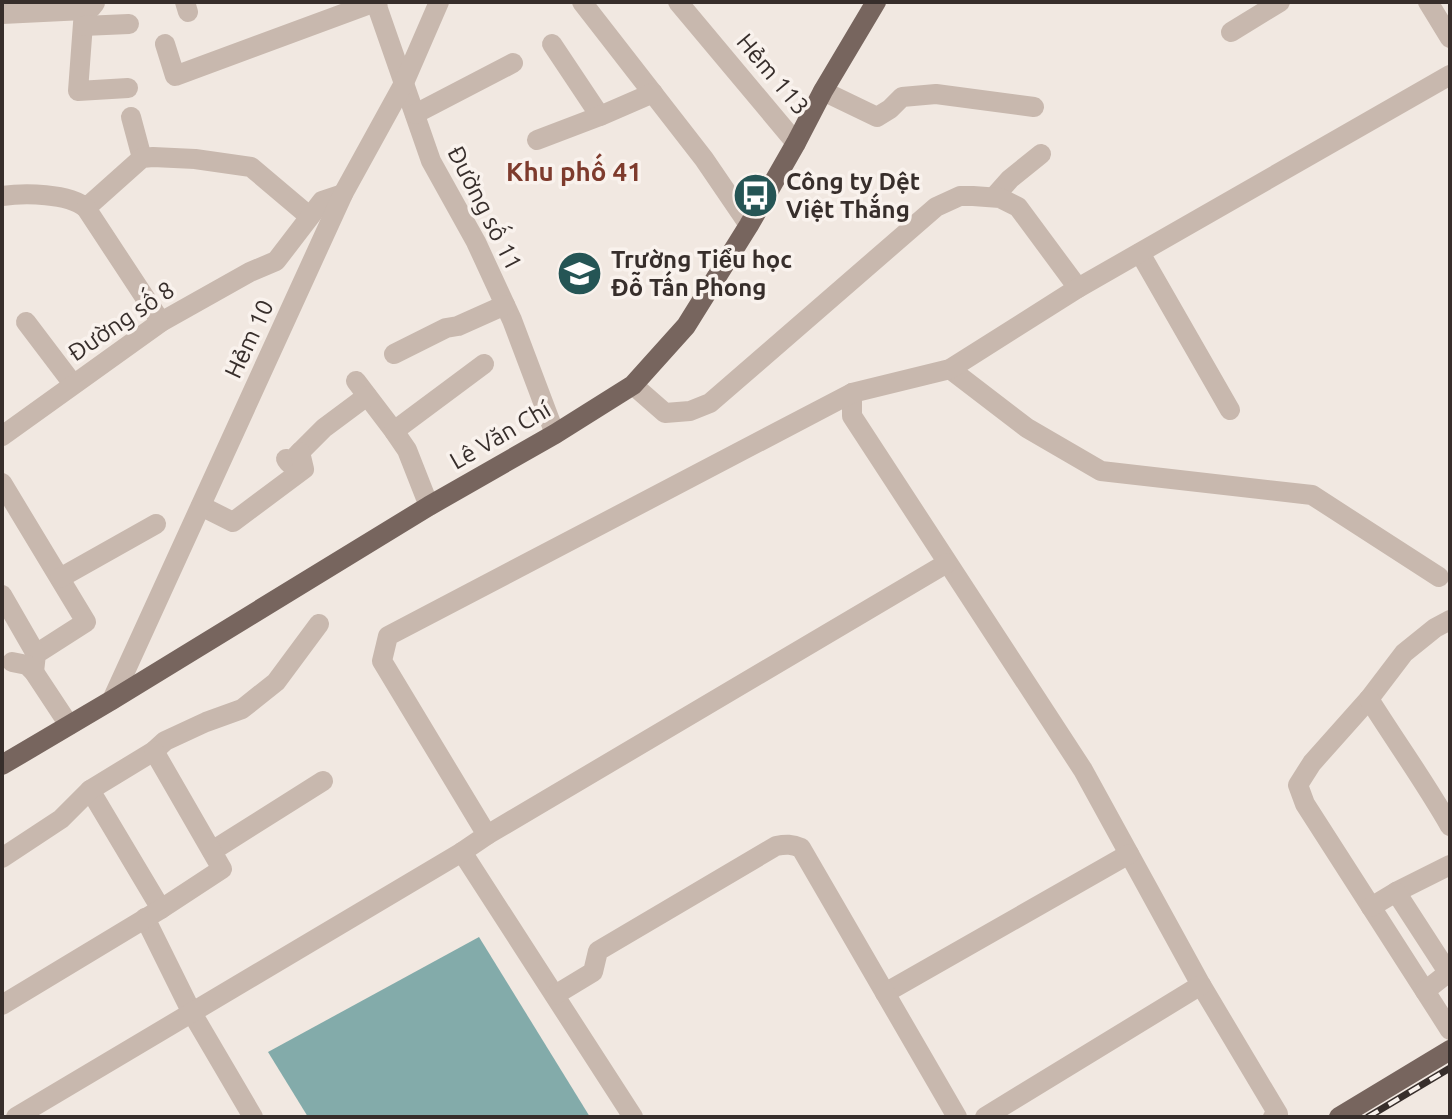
<svg xmlns="http://www.w3.org/2000/svg" width="1452" height="1119" font-family="Ubuntu,sans-serif">
  <style>
    .water { fill: #83abaa }
    .lines { fill: none; stroke-linecap: round; stroke-linejoin: round }
    .minor { stroke: #c8b8ae; stroke-width: 20 }
    .major { stroke: #77655e; stroke-width: 20 }
    .rail-casing { stroke: #372e2b; stroke-width: 7 }
    .rail { stroke: #f9f2ed; stroke-width: 4; stroke-dasharray: 12; stroke-linecap: butt }
    .labels { text-anchor: middle; dominant-baseline: central; stroke-width: 7; stroke-linejoin: round; paint-order: stroke }
    .street-label { font-size: 24px; fill: #372e2b; stroke: #f9f2ed }
    .poi-label { font-size: 24px; font-weight: bold; fill: #372e2b; stroke: #f9f2ed; text-anchor: start }
    .neighbourhood-label { font-size: 26px; font-weight: bold; fill: #7e3b2d; stroke: #f9f2ed }
  </style>
  <rect width="100%" height="100%" fill="#f1e8e1"/>
  <polygon class="water" points="479,937 590,1117 308,1117 268,1052"/>
  <g class="lines">
    <g class="minor">
      <polyline points="185,2 188,12"/>
      <polyline points="377,2 378,9 431,161 476,242 512,320 555,434"/>
      <polyline points="582,2 704,159 749,225"/>
      <polyline points="678,2 796,143"/>
      <polyline points="1428,2 1450,38"/>
      <polyline points="84,10 78,91 128,88"/>
      <polyline points="2,14 84,10 91,8 95,3"/>
      <polyline points="83,26 129,24"/>
      <polyline points="1231,32 1280,2"/>
      <polyline points="165,44 175,76 375,2"/>
      <polyline points="552,44 600,116"/>
      <polyline points="823,91 877,117 890,109 902,97 936,94 1034,107"/>
      <polyline points="415,114 513,63"/>
      <polyline points="131,117 142,158"/>
      <polyline points="537,140 600,116 653,93"/>
      <path d="M2 196C24 193 69 193 86 208L142 158 153 157 195 159 251 167 309 216"/>
      <polyline points="994,197 1010,179 1041,154"/>
      <polyline points="86,208 161,322"/>
      <polyline points="1140,253 1230,410"/>
      <polyline points="26,322 73,384"/>
      <polyline points="394,354 446,328 458,326 505,305"/>
      <polyline points="950,369 1027,428 1101,471 1312,495 1439,577"/>
      <polyline points="356,381 394,431 407,450 429,506"/>
      <polyline points="633,385 665,413 690,411 710,403 936,207 960,196 973,196 1000,198 1018,207 1078,288"/>
      <polyline points="852,393 852,416 1083,770 1201,985 1278,1114 1273,1117"/>
      <polyline points="394,431 484,364"/>
      <polyline points="2,436 161,322 250,272 276,261 322,201 343,194"/>
      <polyline points="286,459 289,463 324,428 367,396"/>
      <polyline points="2,483 86,622 36,654 34,672"/>
      <polyline points="201,506 233,522 304,469 300,452"/>
      <polyline points="60,578 156,524"/>
      <polyline points="2,595 36,654"/>
      <polyline points="1450,620 1435,628 1404,653 1369,699 1312,763 1298,785 1305,804 1450,1030"/>
      <polyline points="12,662 27,665 34,672 69,725"/>
      <path d="M1369 699C1396 742 1425 782 1450 826"/>
      <polyline points="112,700 343,194 403,85 439,2"/>
      <polyline points="90,790 161,909"/>
      <polyline points="487,835 947,563"/>
      <polyline points="212,851 323,781"/>
      <polyline points="462,852 633,1117"/>
      <polyline points="2,858 61,819 90,790 154,751 165,741 206,722 242,709 276,682 319,624"/>
      <polyline points="1396,892 1450,865"/>
      <polyline points="1371,907 1396,892 1446,969 1444,976 1425,991"/>
      <polyline points="145,918 192,1013 253,1117"/>
      <polyline points="885,993 1129,854"/>
      <path d="M555 995 593 972 598 951 776 846C786 844 792 844 801 848L957 1117"/>
      <polyline points="2,1005 161,909 222,869 154,751"/>
      <polyline points="16,1117 462,852 487,835 382,661 388,636 852,393 950,369 1078,288 1450,75"/>
      <polyline points="985,1117 1201,985"/>
    </g>
    <g class="major">
      <polyline points="2,765 112,700 429,506 555,434 633,385 686,326 749,225 796,143 823,91 876,2"/>
      <polyline points="1339,1117 1450,1050"/>
    </g>
    <defs>
      <polyline id="rail" points="1368,1117 1450,1068"/>
    </defs>
    <use href="#rail" class="rail-casing"/>
    <use href="#rail" class="rail"/>
  </g>
  <defs>
    <symbol id="bus-disc" viewBox="-11 -11 22 22"><circle r="9.5" fill="#255555" stroke="#f9f2ed"/><path d="M-5-6H5V4H4V6H2V4H-2V6H-4V4H-5ZM-3.5-4V0h7V-4ZM-3.5 1.2v1.5H-2V1.2ZM2 1.2v1.5H3.5V1.2Z" fill="#fff"/></symbol>
    <symbol id="school-disc" viewBox="-11 -11 22 22"><circle r="9.5" fill="#255555" stroke="#f9f2ed"/><path d="M0-5L7-2L0 1L-7-2ZM-4 1L0 2.5L4 1V4Q0 6-4 4Z" fill="#fff"/></symbol>
  </defs>
  <g fill-rule="evenodd">
    <use href="#bus-disc" x="730" y="170" width="51" height="51"/>
    <use href="#school-disc" x="554" y="248" width="51" height="51"/>
  </g>
  <g class="labels">
    <g class="street-label">
      <text transform="translate(773 74) rotate(50)">Hẻm 113</text>
      <text transform="translate(485 208) rotate(63)">Đường số 11</text>
      <text transform="translate(121 321) rotate(-34)">Đường số 8</text>
      <text transform="translate(249 339) rotate(-65)">Hẻm 10</text>
      <text transform="translate(500 435) rotate(-30)">Lê Văn Chí</text>
    </g>
    <g class="poi-label">
      <text x="786" y="181">Công ty Dệt<tspan x="786" dy="28">Việt Thắng</tspan></text>
      <text x="611" y="259">Trường Tiểu học<tspan x="611" dy="28">Đỗ Tấn Phong</tspan></text>
    </g>
    <g class="neighbourhood-label">
      <text x="574" y="171">Khu phố 41</text>
    </g>
  </g>
  <rect width="1452" height="1119" fill="none" stroke="#372e2b" stroke-width="8"/>
</svg>
